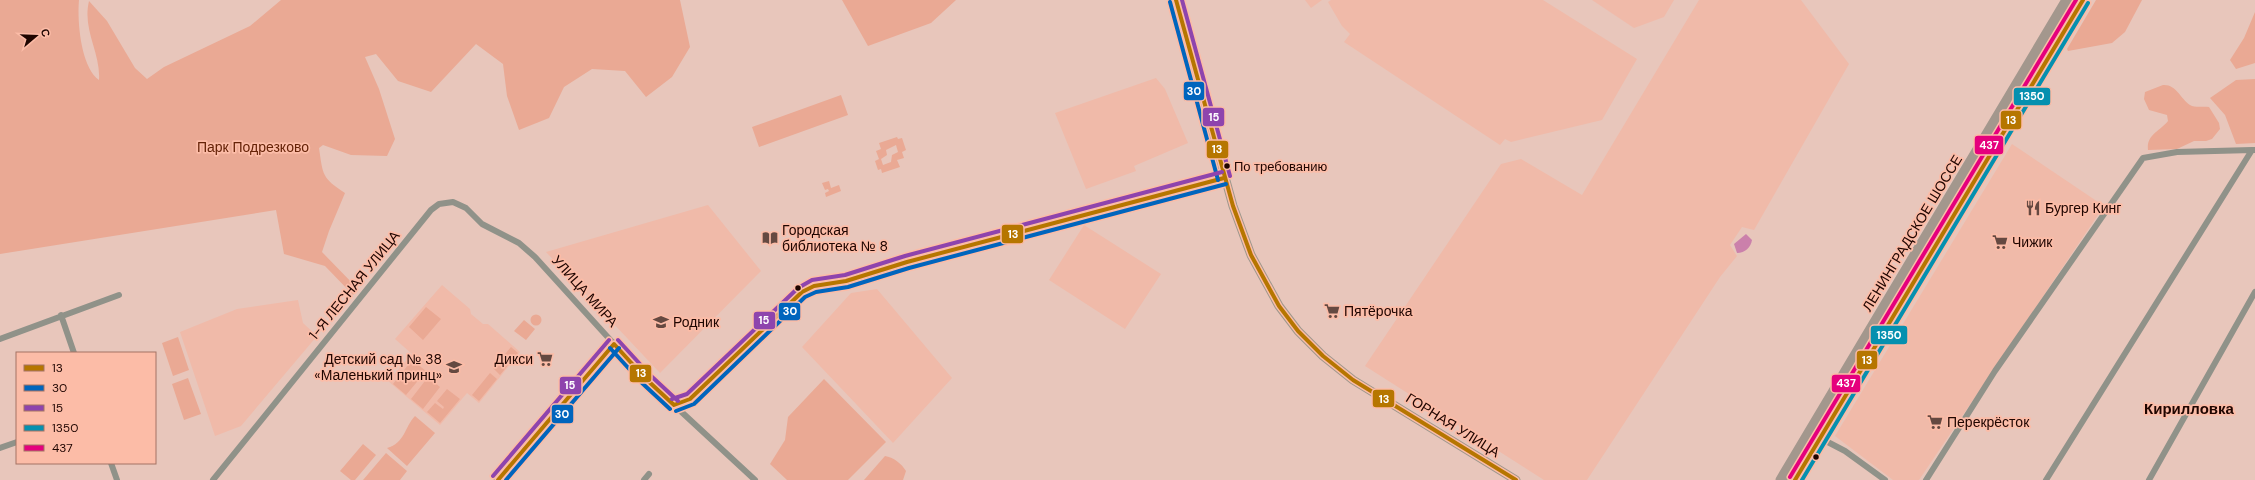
<svg xmlns="http://www.w3.org/2000/svg" width="2255" height="480" viewBox="0 0 2255 480" font-family="'DM Sans',sans-serif">
<style>
.built{fill:#f0baa9}
.green{fill:#eaa994;fill-rule:evenodd}
.water{fill:#cb80ab}
.lines{fill:none;stroke-linecap:round;stroke-linejoin:round}
.street{stroke:#909289;stroke-width:6}
.secondary{stroke:#9c978c;stroke-width:9}
.highway{stroke:#a3978d;stroke-width:11}
.bus-1-casing{stroke:#fcbca7;stroke-width:7}
.bus-2-casing{stroke:#fcbca7;stroke-width:7}
.bus-3-casing{stroke:#fcbca7;stroke-width:7}
.bus-4-casing{stroke:#fcbca7;stroke-width:7}
.bus-5-casing{stroke:#fcbca7;stroke-width:7}
.bus-1{stroke:#b67600;stroke-width:4}
.bus-2{stroke:#0065bd;stroke-width:4}
.bus-3{stroke:#8e44ad;stroke-width:4}
.bus-4{stroke:#0590af;stroke-width:4}
.bus-5{stroke:#e5007d;stroke-width:4}
.bus-dot{fill:#1f0500;stroke:#fcbca7;stroke-width:1.5}
.labels{text-anchor:middle;dominant-baseline:central;stroke-width:3.5;stroke-linejoin:round;paint-order:stroke}
.bus-label{font-size:13px;fill:#1f0500;stroke:#fcbca7;text-anchor:start}
.park-label{font-size:14px;fill:#652207;stroke:#fcbca7}
.poi-label{font-size:14px;fill:#1f0500;stroke:#fcbca7;text-anchor:start}
.street-label{font-size:14px;fill:#1f0500;stroke:#fcbca7}
.neighbourhood-label{font-size:15px;font-weight:bold;fill:#1f0500;stroke:#fcbca7}
.line-badge{stroke:#fcbca7;stroke-width:1.5}
.badge-label{font-size:11px;text-anchor:middle;font-weight:bold;fill:#fff}
</style>
<rect width="100%" height="100%" fill="#e8c6bb"/>
<path class="built" d="M1305 0H1322L1311 8Z
M1331 0H1543L1637 59 1602 120 1511 142 1505 139 1500 145 1344 42 1350 34 1342 26 1328 2Z
M1592 0H1674L1664 17 1634 28Z
M1699 0H1801L1849 64 1754 230 1742 227 1730 245 1737 256 1720 277 1587 480H1544L1365 366 1501 164 1521 159 1582 195Z
M1156 78 1165 89 1188 143 1134 166 1136 171 1086 189 1055 113Z
M2012 144 2104 206 1919 480H1893L1835 436Z
M708 205 761 271 660 373 546 252Z
M1084 225 1161 274 1125 329 1049 280Z
M442 285 470 309 471 314 483 324H488L520 352 479 403 467 393 440 425 388 381 412 354 395 339Z
M877 289 952 378 893 443 802 347 851 293Z
M298 300 303 323 317 336 241 426 215 436 180 332 237 309Z"/>
<path class="green" d="M0 0H79C77 22 81 67 99 80 101 53 82 30 89 1L107 21 135 68 147 79 164 67 250 26 281 0H680L690 47 672 77 646 97 625 71 592 69 564 87 549 118 519 130 507 96 503 64 476 44 431 92 398 81 376 54 365 57 379 89 395 139 387 156 351 155 323 145 319 148C323 175 322 178 345 193L329 231 322 252 358 289 353 295 325 266 284 254 276 210 0 254Z
M842 0H956L931 23 868 46Z
M2096 0H2142L2125 32 2112 43 2068 51 2067 49Z
M2255 12V63L2236 69 2230 60 2244 38Z
M2255 79V143L2236 144 2225 115 2210 98 2236 80Z
M2163 85C2176 84 2180 98 2190 105 2195 108 2203 106 2209 107L2219 123 2220 129 2212 139 2206 141H2194L2177 149 2148 150C2146 135 2160 131 2168 121L2167 115 2149 110 2144 99 2145 92Z
M841 95 848 115 759 147 752 127Z
M897 137 898 139 902 138 906 150 902 152 904 158 897 160 900 167 882 173 881 169 878 170 875 161 879 159 876 151 881 149 879 143ZM896 145 898 152 892 155 891 162 883 165 881 159 887 155 886 150Z
M829 181 831 188 839 185 841 191 826 197 825 193 829 191 828 189 825 190 822 183Z
M426 307 441 319 423 340 409 327Z
M530.5 320a5.5 5.5 0 1 1 11 0a5.5 5.5 0 1 1-11 0Z
M524 320 535 329 526 340 514 331Z
M178 337 189 370 173 376 162 343Z
M511 347 518 353 500 375 493 368Z
M412 360 426 371 406 395 393 384Z
M490 373 497 379 479 401 472 395Z
M428 377 440 387 423 409 411 399Z
M188 378 201 414 184 420 172 384Z
M824 379 886 442 848 480H787L770 464 785 440 788 417Z
M447 389 460 399 440 423 427 412 435 403 443 409 444 407 437 401Z
M415 416 435 433 407 466 387 448C405 443 404 428 415 416Z
M363 444 376 455 355 480H351L340 471Z
M386 453 407 471 400 480H363Z
M885 456C893 457 902 464 906 471L903 480H864Z"/>
<path class="water" d="M1746 234 1752 240C1751 247 1745 253 1737 253L1734 244Z"/>
<g class="lines">
<path class="street" d="M61 315 74 353
M0 339 119 295
M674 405 755 480
M1820 438 1845 451 1885 480
M0 448 17 442
M111 463 117 480
M213 480 431 210 439 204 453 202 466 208 482 224 519 243 535 257 614 344
M644 480 649 474
M1926 480 1995 371 2143 158 2177 152 2252 150
M2046 480 2252 150H2255
M2149 480 2255 292"/>
<path class="secondary" d="M1176 0 1233 206 1251 255 1279 306 1298 331 1323 356 1353 380 1516 480
M498 480 614 344 646 379 674 405 690 399 802 292 814 286 846 281 907 262 1224 178"/>
<path class="highway" d="M1781 480 2067 0
M1795 480 2083 0"/>
<defs>
<path id="bus-1" d="M1176 0 1233 206 1251 255 1279 306 1298 331 1323 356 1353 380 1516 480
M498 480 614 344 646 379 674 405 690 399 802 292 814 286 846 281 907 262 1224 178
M1795 480 2083 0"/>
<path id="bus-2" d="M1170 2 1218 180
M610 348 642 383 670 409
M676 411 694 404 805 297 816 292 848 287 909 268 1226 184
M506 480 619 348"/>
<path id="bus-3" d="M1182 0 1230 176
M618 340 650 375 678 401
M672 399 687 394 798 288 812 280 845 275 905 256 1222 172
M493 476 609 340"/>
<path id="bus-4" d="M1802 480 2088 3"/>
<path id="bus-5" d="M1790 477 2076 0"/>
</defs>
<use href="#bus-1" class="bus-1-casing"/>
<use href="#bus-2" class="bus-2-casing"/>
<use href="#bus-3" class="bus-3-casing"/>
<use href="#bus-4" class="bus-4-casing"/>
<use href="#bus-5" class="bus-5-casing"/>
<use href="#bus-1" class="bus-1"/>
<use href="#bus-2" class="bus-2"/>
<use href="#bus-3" class="bus-3"/>
<use href="#bus-4" class="bus-4"/>
<use href="#bus-5" class="bus-5"/>
</g>
<defs>
<symbol id="restaurant-bare" viewBox="-9 -9 18 18"><path d="M-5-6h1v4h1v-4h1v4h1v-4h1v5L-1.5 .5V6h-2V.5L-5-1ZM5-6V6H3V1.5H1.5Q1.5-4 5-6Z" fill="#654941" stroke="#fcbca7" stroke-width="2.5" paint-order="stroke"/></symbol>
<symbol id="library-bare" viewBox="-9 -9 18 18"><path d="M-6-4Q-3-5.5-.7-3.5V5Q-3 3-6 4ZM6-4Q3-5.5 .7-3.5V5Q3 3 6 4Z" fill="#654941" stroke="#fcbca7" stroke-width="2.5" paint-order="stroke"/></symbol>
<symbol id="supermarket-bare" viewBox="-9 -9 18 18"><path d="M-6-5.5h2.5l.6 2H6L4.5 2H-2.5L-4.4-4H-6ZM-1.5 3.2a1.3 1.3 0 1 0 .1 0ZM3 3.2a1.3 1.3 0 1 0 .1 0Z" fill="#654941" stroke="#fcbca7" stroke-width="2.5" paint-order="stroke"/></symbol>
<symbol id="school-bare" viewBox="-9 -9 18 18"><path d="M0-5L7-2L0 1L-7-2ZM-4 1L0 2.5L4 1V4Q0 6-4 4Z" fill="#654941" stroke="#fcbca7" stroke-width="2.5" paint-order="stroke"/></symbol>
</defs>
<g fill-rule="evenodd">
<use href="#restaurant-bare" x="2022" y="197" width="22" height="22"/>
<use href="#library-bare" x="759" y="227" width="22" height="22"/>
<use href="#supermarket-bare" x="1989" y="231" width="22" height="22"/>
<use href="#supermarket-bare" x="1321" y="300" width="22" height="22"/>
<use href="#school-bare" x="650" y="311" width="22" height="22"/>
<use href="#supermarket-bare" x="534" y="348" width="22" height="22"/>
<use href="#school-bare" x="443" y="356" width="22" height="22"/>
<use href="#supermarket-bare" x="1924" y="411" width="22" height="22"/>
</g>
<g class="bus-dot">
<circle cx="1227" cy="166" r="3.5"/>
<circle cx="798" cy="288" r="3.5"/>
<circle cx="1816" cy="457" r="3.5"/>
</g>
<g class="labels">
<g class="bus-label">
<text x="1234" y="166">По требованию</text>
</g>
<g class="park-label">
<text x="253" y="147">Парк Подрезково</text>
</g>
<g class="poi-label">
<text x="2045" y="208">Бургер Кинг</text>
<text x="782" y="230">Городская<tspan x="782" dy="16">библиотека № 8</tspan></text>
<text x="2012" y="242">Чижик</text>
<text x="1344" y="311">Пятёрочка</text>
<text x="673" y="322">Родник</text>
<text x="442" y="359" text-anchor="end">Детский сад № 38<tspan x="442" dy="16">«Маленький принц»</tspan></text>
<text x="533" y="359" text-anchor="end">Дикси</text>
<text x="1947" y="422">Перекрёсток</text>
</g>
<g class="street-label">
<text transform="translate(1912 233) rotate(-59)">ЛЕНИНГРАДСКОЕ ШОССЕ</text>
<text transform="translate(354 285) rotate(-51)">1-Я ЛЕСНАЯ УЛИЦА</text>
<text transform="translate(585 291) rotate(48)">УЛИЦА МИРА</text>
<text transform="translate(1453 425) rotate(32)">ГОРНАЯ УЛИЦА</text>
</g>
<g class="neighbourhood-label">
<text x="2189" y="409">Кирилловка</text>
</g>
</g>
<g class="line-badge">
<rect x="1183" y="81" width="22" height="20" rx="4" fill="#0065bd"/>
<rect x="2013" y="87" width="38" height="19" rx="4" fill="#0590af"/>
<rect x="1202" y="107" width="23" height="20" rx="4" fill="#8e44ad"/>
<rect x="2000" y="110" width="22" height="20" rx="4" fill="#b67600"/>
<rect x="1974" y="135" width="30" height="20" rx="4" fill="#e5007d"/>
<rect x="1206" y="140" width="23" height="19" rx="4" fill="#b67600"/>
<rect x="1001" y="224" width="23" height="20" rx="4" fill="#b67600"/>
<rect x="778" y="302" width="23" height="19" rx="4" fill="#0065bd"/>
<rect x="753" y="311" width="23" height="19" rx="4" fill="#8e44ad"/>
<rect x="1870" y="325" width="38" height="20" rx="4" fill="#0590af"/>
<rect x="1856" y="350" width="22" height="20" rx="4" fill="#b67600"/>
<rect x="629" y="364" width="23" height="19" rx="4" fill="#b67600"/>
<rect x="1831" y="374" width="30" height="19" rx="4" fill="#e5007d"/>
<rect x="559" y="376" width="23" height="19" rx="4" fill="#8e44ad"/>
<rect x="1372" y="389" width="23" height="19" rx="4" fill="#b67600"/>
<rect x="551" y="404" width="23" height="20" rx="4" fill="#0065bd"/>
</g>
<g class="badge-label">
<text x="1194" y="95">30</text>
<text x="2032" y="100">1350</text>
<text x="1214" y="121">15</text>
<text x="2011" y="124">13</text>
<text x="1989" y="149">437</text>
<text x="1217" y="153">13</text>
<text x="1013" y="238">13</text>
<text x="790" y="315">30</text>
<text x="764" y="324">15</text>
<text x="1889" y="339">1350</text>
<text x="1867" y="364">13</text>
<text x="641" y="377">13</text>
<text x="1846" y="387">437</text>
<text x="570" y="389">15</text>
<text x="1384" y="403">13</text>
<text x="562" y="418">30</text>
</g>
<rect x="16" y="352" width="140" height="112" fill="#fcbca7" stroke="#a47364"/>
<rect x="24" y="365" width="20" height="6" fill="#b67600" stroke="#a47364"/>
<text x="52" y="372" font-size="12" fill="#1f0500">13</text>
<rect x="24" y="385" width="20" height="6" fill="#0065bd" stroke="#a47364"/>
<text x="52" y="392" font-size="12" fill="#1f0500">30</text>
<rect x="24" y="405" width="20" height="6" fill="#8e44ad" stroke="#a47364"/>
<text x="52" y="412" font-size="12" fill="#1f0500">15</text>
<rect x="24" y="425" width="20" height="6" fill="#0590af" stroke="#a47364"/>
<text x="52" y="432" font-size="12" fill="#1f0500">1350</text>
<rect x="24" y="445" width="20" height="6" fill="#e5007d" stroke="#a47364"/>
<text x="52" y="452" font-size="12" fill="#1f0500">437</text>
<g transform="translate(36 36) rotate(71)" stroke="#fcbca7" stroke-width="3" paint-order="stroke">
<path d="M0-3L7 15L0 10L-7 15Z" fill="#1f0500"/>
<text y="-6" font-size="11" font-weight="bold" text-anchor="middle" fill="#1f0500">С</text>
</g>
</svg>
